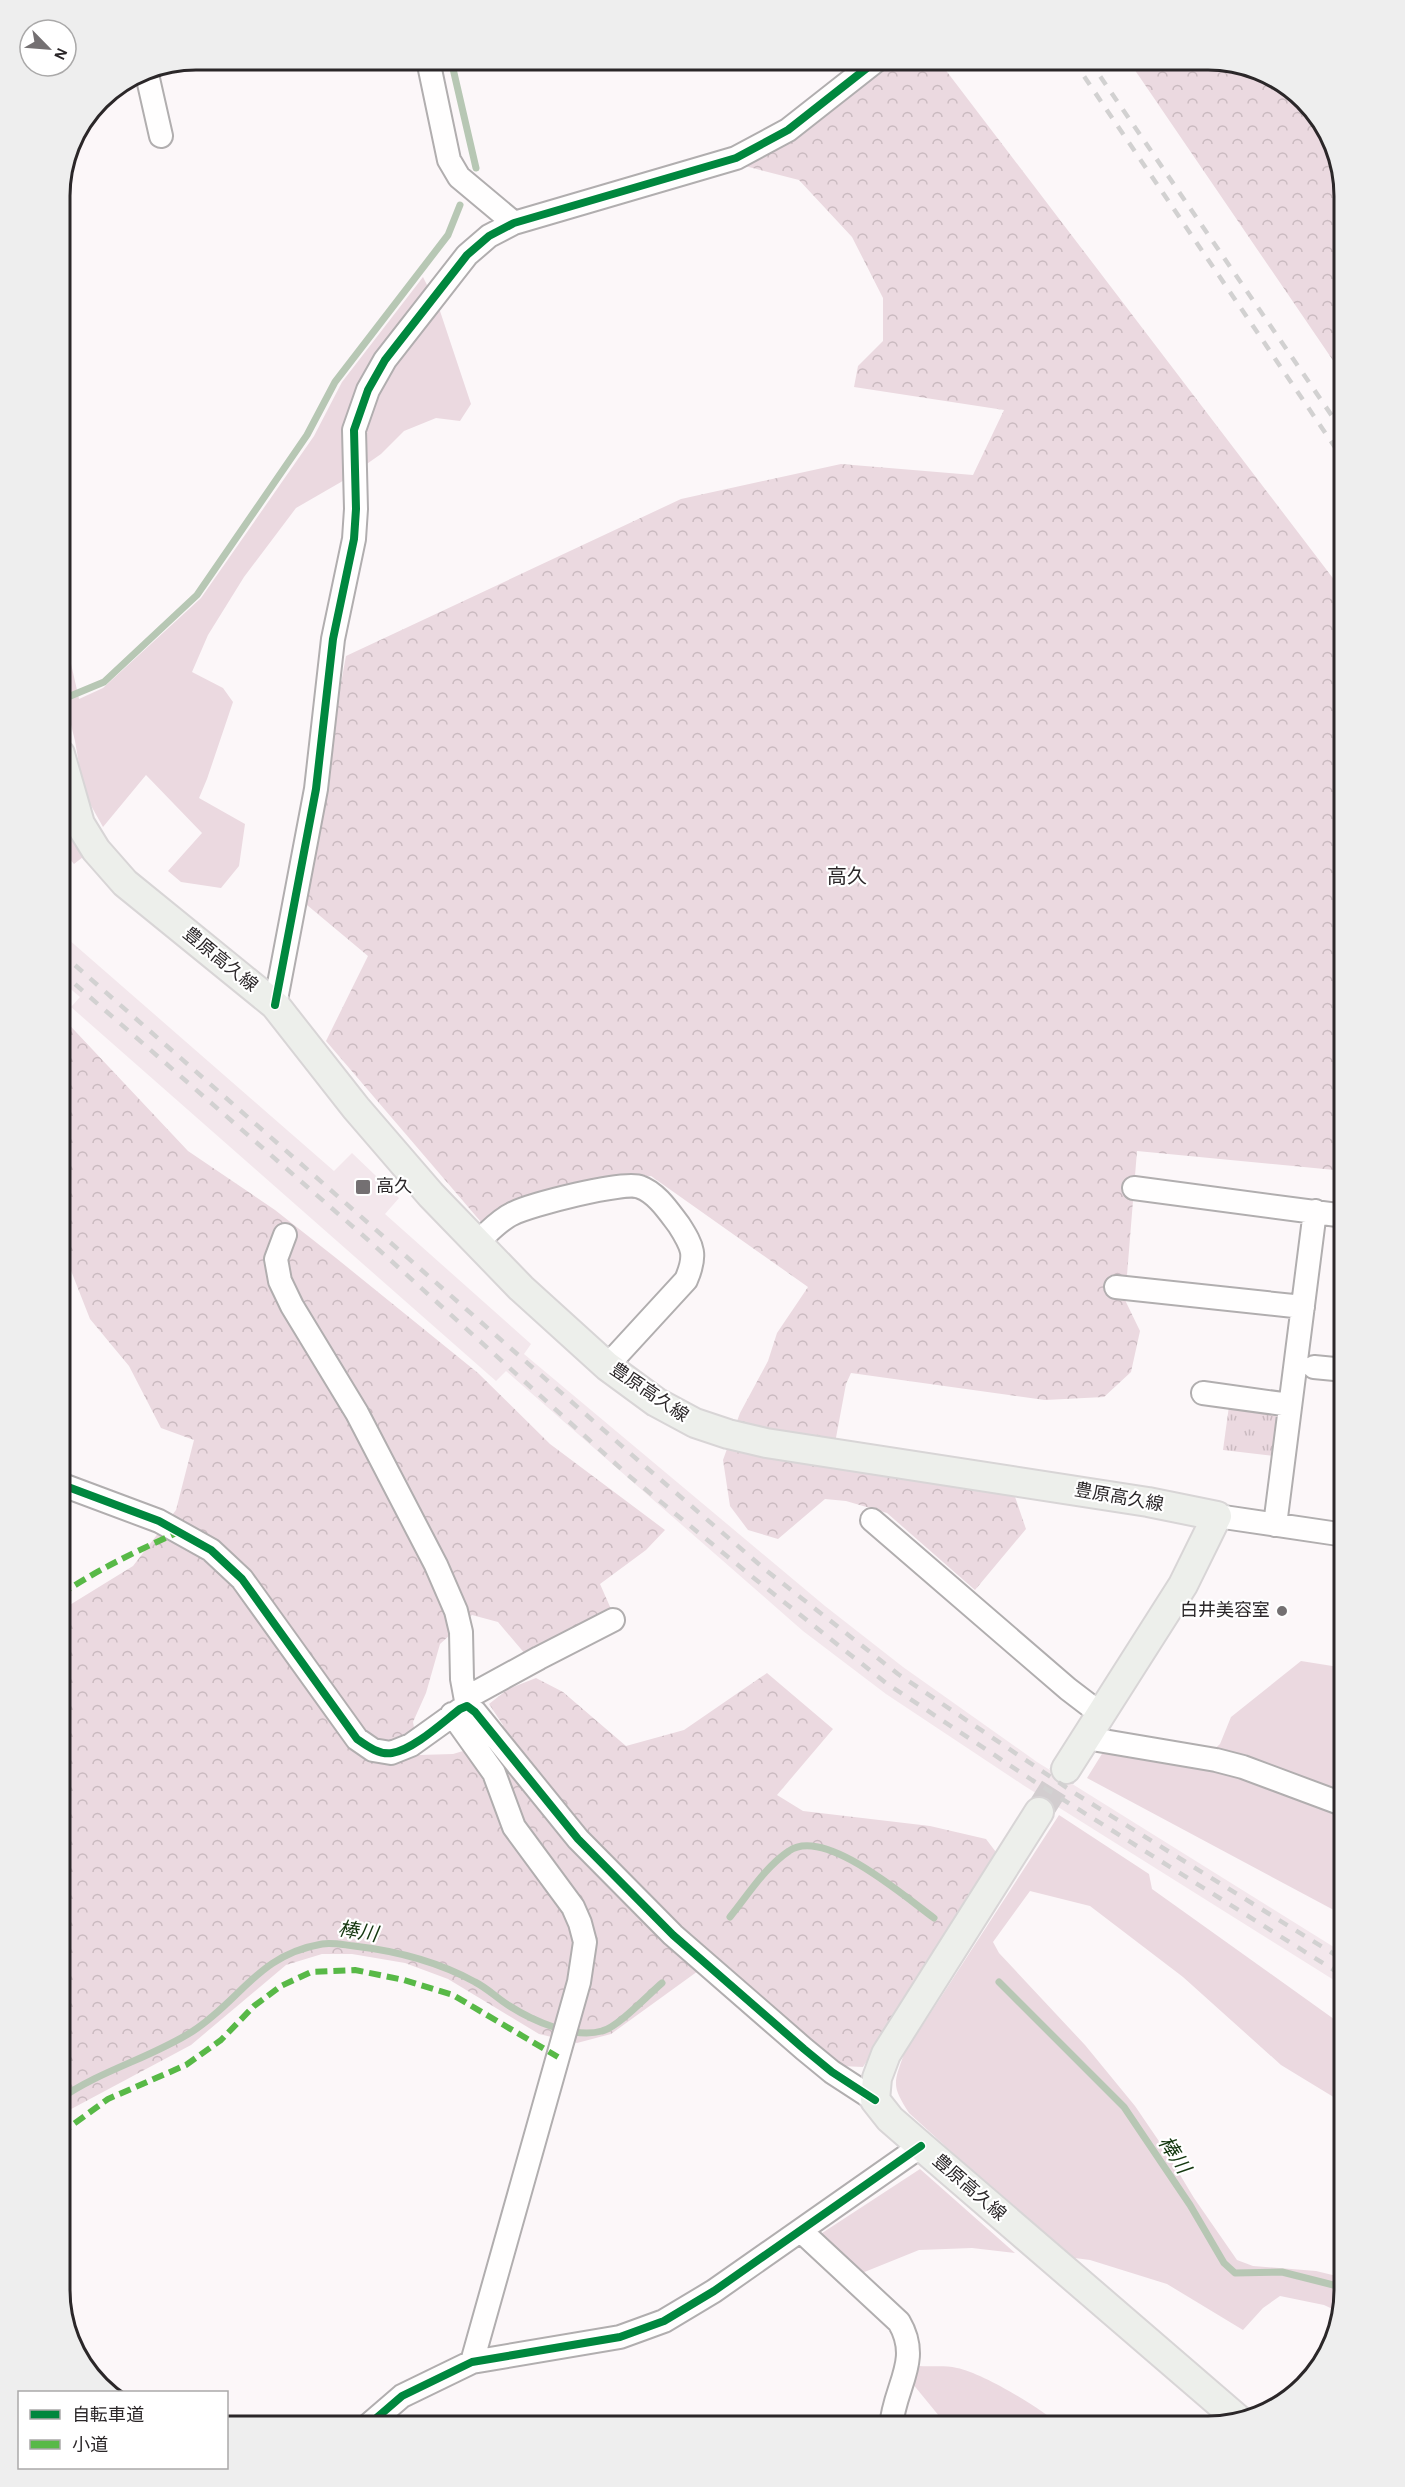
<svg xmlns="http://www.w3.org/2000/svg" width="1405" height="2487" viewBox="0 0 1405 2487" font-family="'Alegreya Sans','Noto Sans JP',sans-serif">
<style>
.built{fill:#f3e7ec}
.green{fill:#ebd9e0}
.forest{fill:url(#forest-crowns)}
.park{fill:url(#park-tufts)}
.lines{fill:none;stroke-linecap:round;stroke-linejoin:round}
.stream{stroke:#b7c7b4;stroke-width:7}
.major-tunnel{stroke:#d2cdcf;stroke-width:28;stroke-dasharray:28 14;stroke-linecap:butt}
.minor-casing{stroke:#b1aeaf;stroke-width:26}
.major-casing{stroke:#d8d5d6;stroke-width:32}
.minor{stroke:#fffefe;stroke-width:22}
.major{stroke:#edefeb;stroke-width:28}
.rail{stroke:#d2d1d1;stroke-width:4.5;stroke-dasharray:10 10;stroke-linecap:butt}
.quiet{stroke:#58b947;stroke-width:6;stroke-dasharray:12 6;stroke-linecap:butt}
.cycleway-casing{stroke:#fff;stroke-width:11}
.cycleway{stroke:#00873e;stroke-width:8}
.poi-dot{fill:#747072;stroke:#fff;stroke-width:2}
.labels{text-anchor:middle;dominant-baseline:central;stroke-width:4.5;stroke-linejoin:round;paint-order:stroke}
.street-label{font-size:18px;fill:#2b2729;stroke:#fff}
.poi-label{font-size:18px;fill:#2b2729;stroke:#fff;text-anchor:start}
.neighbourhood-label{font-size:20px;fill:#2b2729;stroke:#fff}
.water-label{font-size:20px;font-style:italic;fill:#14370f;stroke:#fff}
.rim{fill:none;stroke:#2b2729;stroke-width:3}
</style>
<defs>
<pattern id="forest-crowns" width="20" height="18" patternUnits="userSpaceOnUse" patternTransform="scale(1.5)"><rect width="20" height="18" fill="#ebd9e0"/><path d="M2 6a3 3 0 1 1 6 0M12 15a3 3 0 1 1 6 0" fill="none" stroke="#cabac0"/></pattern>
<pattern id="park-tufts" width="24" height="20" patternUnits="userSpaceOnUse" patternTransform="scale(1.5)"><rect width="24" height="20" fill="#ebd9e0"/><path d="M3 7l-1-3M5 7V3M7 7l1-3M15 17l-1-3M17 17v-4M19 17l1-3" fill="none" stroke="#cabac0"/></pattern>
</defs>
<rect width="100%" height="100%" fill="#fcf7f9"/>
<path class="built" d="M60 932 334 1171 352 1153 399 1198 385 1214 531 1344 524 1354 825 1606 903 1667 1037 1762 1345 1954V1987L1023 1785 886 1694 803 1631 506 1371 496 1381 71 1007 80 997 60 980Z"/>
<path class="green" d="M423 277 440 311 471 404 460 421 436 418 404 431 381 454 341 482 296 508 244 577 208 635 192 672 223 688 233 702 207 779 199 798 245 824 239 866 221 888 181 882 168 871 202 833 146 775 103 827 84 793 75 741 60 680V615L79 699 103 688 201 598 314 436 342 382Z
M60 809 83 857 74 864 60 848Z
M1301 1661 1345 1668V1916L1087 1778 1105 1749 1197 1765 1220 1744 1231 1717Z
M1059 1815 1149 1874 1152 1889 1345 2027V2104L1281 2065 1183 1977 1090 1906 1030 1891 993 1942 999 1953 1085 2045 1135 2106 1165 2150 1194 2198 1237 2260 1253 2266 1316 2271 1345 2278V2290L1339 2312 1324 2305 1280 2296 1263 2308 1243 2330 1167 2284 1090 2260 1067 2257 909 2113C892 2086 893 2084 904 2054Z
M920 2169 1015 2253 972 2248 919 2250 862 2273 816 2237Z
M919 2366C931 2367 945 2365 957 2368 983 2373 1042 2409 1062 2427H940L944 2422 912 2383Z"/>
<path class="forest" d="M895 60H938L1345 594V1171L1137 1151 1125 1300 1140 1331 1131 1372 1104 1397 1045 1400 851 1373 846 1384 832 1459 1013 1491 1026 1529 975 1590 887 1513 846 1501 825 1499 778 1539 748 1530 730 1506 723 1460 740 1413 768 1361 777 1333 808 1287 651 1176 575 1187 481 1222 326 1041 368 956 301 900 346 656 681 499 841 464 973 475 1004 410 854 387 858 366 883 341V298L852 237 799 180 745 166 771 128Z
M1128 60H1217L1284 83 1331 137 1345 197V378Z
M60 1015 188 1151 275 1210 336 1258 478 1373 550 1444 665 1530 646 1550 600 1584 611 1609 526 1655 498 1622 472 1615 440 1644 426 1693 413 1722 419 1755 453 1754 490 1743 503 1725 489 1704 508 1689 536 1678 563 1692 626 1746 684 1730 767 1673 833 1729 777 1795 803 1811 930 1826 986 1839 999 1856 863 2067 841 2066 716 1958 611 2034 577 2043 539 2034 448 1979 405 1963 352 1954H322L286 1965 191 2045 60 2115V1611L133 1566 176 1510 194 1440 161 1428 129 1366 90 1319 68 1263 60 1259Z"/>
<path class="park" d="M1229 1406 1279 1413 1274 1456 1223 1450Z"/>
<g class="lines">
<path class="stream" d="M451 60 476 168
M68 697 104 682 197 595 307 435 335 382 448 235 460 205
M730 1917C748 1895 765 1867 789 1851 824 1826 905 1897 934 1918
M999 1982 1124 2107 1190 2205 1224 2263 1235 2273 1282 2272 1345 2288
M60 2099C101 2070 151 2058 193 2031 242 1999 258 1955 322 1944 332 1942 344 1945 354 1946 397 1951 437 1961 475 1982 487 1988 497 1998 508 2005 533 2021 573 2039 602 2031 617 2028 649 1994 662 1983"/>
<path class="major-tunnel" d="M1039 1812 1066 1769"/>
<defs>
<path id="minor" d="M428 60 449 160 459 177 514 223
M146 70 161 136
M275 1005 316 789 333 639 354 539 356 509 354 430 368 390 385 360 467 255 489 236 514 223 736 158 788 130 877 60
M1134 1188 1345 1216
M285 1235 276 1259 280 1281 292 1306 357 1413 436 1565 456 1611 461 1632 462 1679 467 1706 475 1712 578 1839 673 1935 804 2049 832 2072 875 2100
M476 1243C487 1234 499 1220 512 1214 529 1205 625 1180 640 1187 657 1193 669 1212 679 1225 693 1247 697 1255 686 1280L607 1366
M1116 1287 1303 1307
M1314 1367 1345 1370
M1203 1393 1290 1405
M60 1484 159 1521 211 1550 242 1579 357 1739 373 1750 391 1753 411 1745 464 1707
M1217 1516 1345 1535
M872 1520 1068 1689 1102 1715
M1275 1525 1315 1211
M466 1698 539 1658 613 1620
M452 1714 494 1773 514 1827 573 1907 580 1923 585 1942 579 1982 472 2362
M1086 1738 1216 1760 1243 1767 1345 1805
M801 2231 899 2322C922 2361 894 2386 891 2427
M366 2427 402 2396 472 2362 620 2337 664 2321 714 2291 921 2146"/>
<path id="major" d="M60 754 80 824 96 850 125 883 275 1005 356 1108 431 1195 521 1288 607 1366 656 1402 695 1423 728 1434 766 1443 1148 1502 1217 1516 1183 1585 1066 1769
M1039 1812 886 2054 877 2078 875 2100 890 2119 921 2146 1239 2420"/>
</defs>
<use href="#minor" class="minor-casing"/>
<use href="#major" class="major-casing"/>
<use href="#minor" class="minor"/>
<use href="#major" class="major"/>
<path class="rail" d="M1073 60 1345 462
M1089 60 1345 435
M60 952 640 1462 767 1571 898 1674 1076 1794 1345 1961
M60 971 367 1239 628 1475 755 1579 886 1683 1032 1780 1345 1977"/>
<path class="quiet" d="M60 1595C98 1569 139 1550 181 1531
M60 2134 108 2099 186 2065 221 2040 254 2006 281 1986 311 1972 355 1970 404 1980 453 1995 558 2057"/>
<defs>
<path id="cycleway" d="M275 1005 316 789 333 639 354 539 356 509 354 430 368 390 385 360 467 255 489 236 514 223 736 158 788 130 877 60
M60 1484 159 1521 211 1550 242 1579 357 1739C367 1746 379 1755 392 1753 413 1750 443 1722 460 1709L467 1706 475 1712 578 1839 673 1935 804 2049 832 2072 875 2100
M366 2427 402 2396 472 2362 620 2337 664 2321 714 2291 921 2146"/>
</defs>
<use href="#cycleway" class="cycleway-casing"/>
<use href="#cycleway" class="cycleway"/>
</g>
<g class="poi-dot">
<rect x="355" y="1179" width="16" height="16" rx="3"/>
<circle cx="1282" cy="1611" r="6"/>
</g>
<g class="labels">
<g class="street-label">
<text transform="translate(220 960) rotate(39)">豊原高久線</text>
<text transform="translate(649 1393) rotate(34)">豊原高久線</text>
<text transform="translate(1119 1498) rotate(10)">豊原高久線</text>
<text transform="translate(969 2188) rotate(41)">豊原高久線</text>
</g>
<g class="poi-label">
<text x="376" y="1187">高久</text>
<text x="1270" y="1611" text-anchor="end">白井美容室</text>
</g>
<g class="neighbourhood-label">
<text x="847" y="877">高久</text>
</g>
<g class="water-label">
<text transform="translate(358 1932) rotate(9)">棒川</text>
<text transform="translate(1174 2155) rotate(57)">棒川</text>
</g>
</g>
<path d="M0 0H1405V2487H0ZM196 70H1208A126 126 0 0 1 1334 196V2290A126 126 0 0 1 1208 2416H196A126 126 0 0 1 70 2290V196A126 126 0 0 1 196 70Z" fill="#eee" fill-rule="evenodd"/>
<path class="rim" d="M196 70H1208A126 126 0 0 1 1334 196V2290A126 126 0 0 1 1208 2416H196A126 126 0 0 1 70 2290V196A126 126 0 0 1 196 70Z"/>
<rect x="18" y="2391" width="210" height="78" fill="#ffffff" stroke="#aaa9a9" stroke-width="1.5"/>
<rect x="30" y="2410" width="30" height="9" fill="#00873e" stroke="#aaa9a9" stroke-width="1.5"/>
<text x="72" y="2421" font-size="18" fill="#2b2729">自転車道</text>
<rect x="30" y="2440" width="30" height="9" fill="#58b947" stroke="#aaa9a9" stroke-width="1.5"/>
<text x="72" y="2451" font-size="18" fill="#2b2729">小道</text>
<g transform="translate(48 48) rotate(115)"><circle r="28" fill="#ffffff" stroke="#aaa9a9" stroke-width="1.5"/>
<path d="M0-4.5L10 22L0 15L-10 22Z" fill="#747072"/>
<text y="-9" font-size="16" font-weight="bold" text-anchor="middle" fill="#2b2729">N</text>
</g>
</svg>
